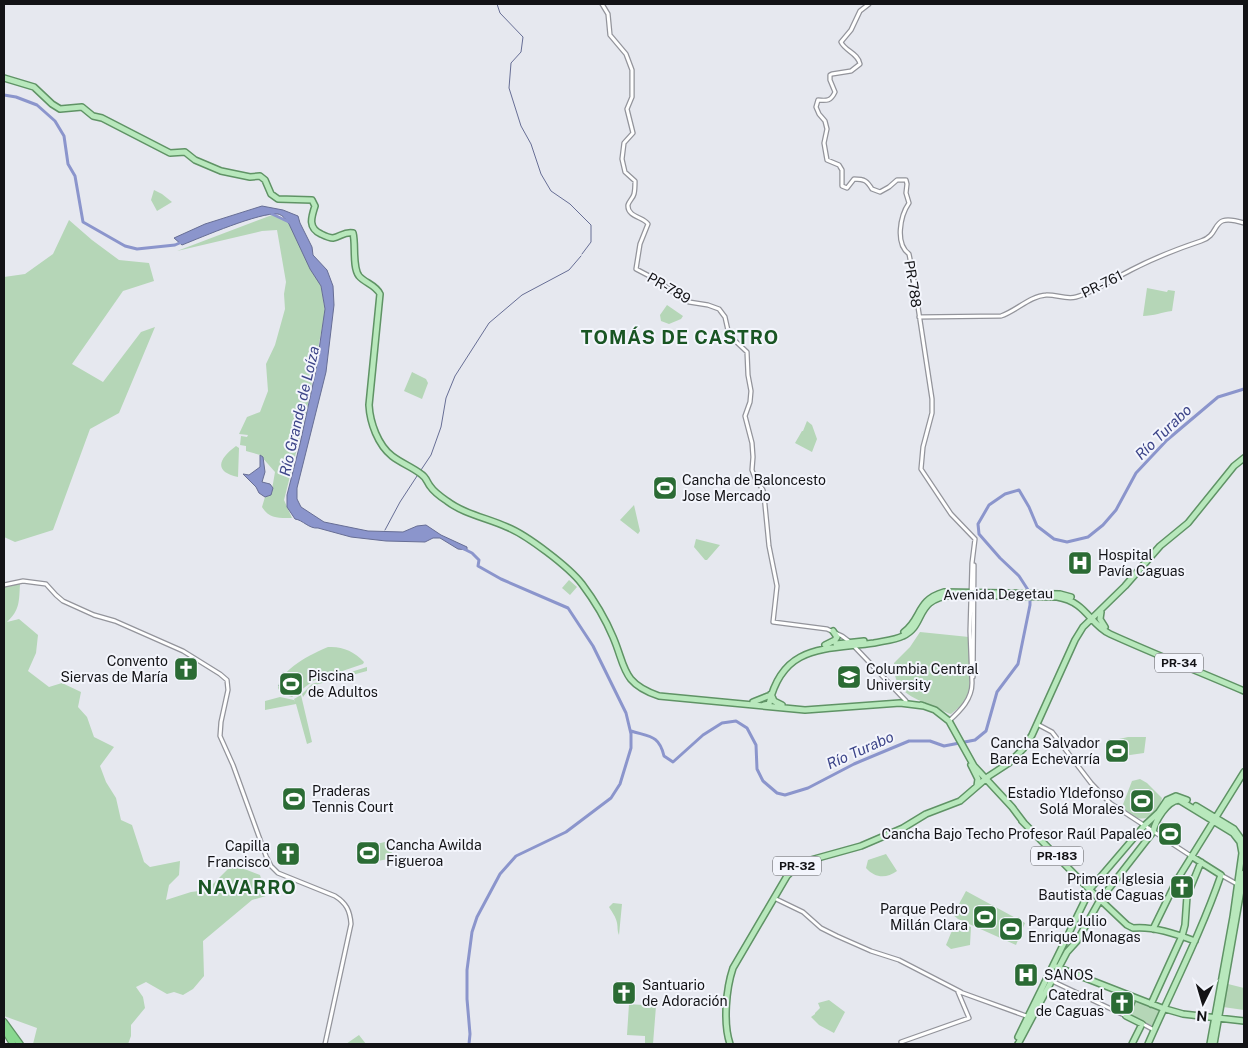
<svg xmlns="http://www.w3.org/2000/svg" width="1248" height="1048" viewBox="0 0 1248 1048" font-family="'Public Sans',sans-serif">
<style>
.green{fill:#b5d6b7}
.water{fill:#8b95cc;stroke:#676e95}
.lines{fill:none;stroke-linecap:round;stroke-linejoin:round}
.stream{stroke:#676e95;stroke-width:1}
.river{stroke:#8b95cc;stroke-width:3}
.minor-casing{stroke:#93949b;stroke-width:5.5}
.major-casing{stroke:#5f9365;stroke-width:8}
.highway-casing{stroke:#5f9365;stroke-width:8}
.minor{stroke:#fff;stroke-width:3}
.major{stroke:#b8e8bc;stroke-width:5}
.highway{stroke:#88d88f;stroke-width:5.5}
.labels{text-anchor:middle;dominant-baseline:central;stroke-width:4;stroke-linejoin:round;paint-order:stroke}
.shield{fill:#f3f5fc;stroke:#56575b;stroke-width:1}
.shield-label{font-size:12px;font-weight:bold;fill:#131316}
.street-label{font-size:14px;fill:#131316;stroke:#f3f5fc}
.poi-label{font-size:14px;fill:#131316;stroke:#f3f5fc;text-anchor:start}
.water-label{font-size:15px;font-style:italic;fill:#3d4589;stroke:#f3f5fc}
.district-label{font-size:19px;font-weight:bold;letter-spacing:1px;fill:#195523;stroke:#f3f5fc}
</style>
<rect width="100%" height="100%" fill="#e6e8ef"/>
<path class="green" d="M154 190 162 194 172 202 157 211 151 200Z
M272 215 290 222 321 286 325 311 307 409 284 500 292 518C279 518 269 519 262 507L265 497 271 495 275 472 260 455 246 451V446L240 445 241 436 247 437 248 435 239 434 247 417 260 412 268 391 266 364 275 345 285 309 284 294 286 282 277 230 262 231 177 251Z
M69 220 92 240 119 260 149 263 154 281 123 291 72 364 103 382 141 332 155 327 119 413 90 429 53 530 15 542 4 537V277L25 274 53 254Z
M1147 288 1167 292 1168 290 1175 291 1172 311C1162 312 1154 316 1143 316Z
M667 305 683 316 681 319 669 324 661 321 660 315Z
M412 372 426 379 428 383 422 399 404 391Z
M807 421 812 425 817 439 812 452 795 443 802 431H803Z
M236 446 239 448 238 477C212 471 220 458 236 446Z
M634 505 640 531 638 534 620 520Z
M696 539 720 545 707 560H705L694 547Z
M569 580 577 587 570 595 562 588Z
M9 584H20C19 601 20 610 7 622L19 619 38 635 36 653 28 671 49 687 62 683 81 692 78 707 87 717 94 737 114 747 100 766 106 782 116 798 121 820 132 825 144 862 150 867 180 861 179 875 169 885 166 900 191 892 207 890 231 866 247 870 260 875 266 896 252 900 203 941 204 976 193 989 183 995 174 992 167 994 146 982 136 987 143 997 145 1008 131 1025V1036L128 1044H33L37 1028 4 1016V587Z
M920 632 969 637 970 690 964 703 951 714C945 713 940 708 933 706 911 697 893 691 894 663L910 647Z
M328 647C342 646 354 651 364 662L363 664 313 681 292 697 281 694 278 688C279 670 313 653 328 647Z
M367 667V671L311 686 303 697 302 694 312 684Z
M301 695 312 742 307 744 296 704 265 710V701L280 697 294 700 295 702 294 699Z
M1128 737H1146L1144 753 1116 757 1110 741Z
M1140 779 1147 783 1162 798C1157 822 1136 825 1122 807L1132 781Z
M389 841 393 858 368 863 364 847Z
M886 854 897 871C886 879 875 878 866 868L868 860Z
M966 891 1025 923 1016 945 958 919 953 915Z
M613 903 622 904 619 935C617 930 618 928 617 923 616 917 612 912 609 907Z
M961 923 971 927 970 945 951 949 946 945C950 937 952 925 961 923Z
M1228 984 1244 988V1010L1223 1007Z
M829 1000 845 1012 834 1033 819 1025 811 1017 815 1014V1013L820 1008 818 1003Z
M1135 1000 1161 1010 1153 1026 1129 1016Z
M629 1004 656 1006 653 1044H645V1036L627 1035Z
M359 1035 366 1044H346Z"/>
<path class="water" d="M262 206 283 210 298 216 300 223 312 247 313 255 327 270 333 286 334 305 326 372 297 488V499L301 507 324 522 368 531 403 532 417 526 426 525 441 535 467 547V550L458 549 440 538H433L425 542 386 541 351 537 318 528C309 529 303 520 295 519L287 507V495L300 444 316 370 325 309 321 286 310 269 289 224C286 220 283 215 278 214 260 212 202 237 182 245L174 238 205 224Z
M260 455 263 457 265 472 262 482 270 484 273 488 271 495 265 497 259 493 256 487 243 474 249 475 260 467Z
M283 682 287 689 295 692 294 695H288L281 691 279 685Z"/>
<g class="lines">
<path class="stream" d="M497 4 500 13 523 37 521 52 511 63 509 88 521 126 531 144 541 174 551 191 570 204 591 225V242L582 254
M421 470 431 455 441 427 446 398 455 376 489 323 522 295 569 270 581 256
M385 530 400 502 419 473"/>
<path class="river" d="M4 95 16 97 37 105 55 121 64 136 68 164 75 176 83 222 125 246 137 249 175 245 184 241
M272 214 289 222
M462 548 472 553 479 560 478 566 501 579 568 608 593 646 626 713 631 734V748L620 784 611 798 566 832 516 856 500 874 477 917 472 932 467 970V999L470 1034 469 1044
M631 731C650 737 659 735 664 756L673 762 703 735 722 723 736 721 747 728 756 745 757 769 763 781 777 793 785 795 808 788 854 764 909 741H930L944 746 975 740 986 731 997 692 1018 664 1030 605V593L1019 576 1000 558 979 534 978 524 989 505 1005 494 1019 490 1029 507 1037 526 1054 539 1067 542 1088 537 1103 525 1116 510 1136 473 1167 440 1218 397 1244 389"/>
<defs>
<path id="minor" d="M602 4 608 14 610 35 626 54 632 70V97L627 109 633 133 624 143 622 159 625 172 635 181C635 185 635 190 634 194 633 198 629 201 628 205 627 217 644 217 648 224L640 244 636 269 657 280 681 298 689 302 708 305 719 309 725 317 729 335 747 352 748 375 751 391 750 402 745 416 752 443 753 457 752 470 755 478 763 490 764 495 769 546 777 586 773 622 827 629 842 636 850 642 906 701
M869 4 860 11 851 30 841 42C845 51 858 53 860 64L851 71 832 74 830 75V80L835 92C831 101 827 101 818 100L816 107 819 114 825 121 827 129 824 143 827 160 839 165 842 170V186L847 188 854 179C865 179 867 181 872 189L880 192 889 187 897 180H906L907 184 906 193 909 203C900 216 895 244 909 254L913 274 932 399V413L923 447 921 469 951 514 975 539 972 563 970 631 972 683
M919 317 1001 316C1016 311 1030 296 1046 295 1055 294 1066 300 1076 297 1095 292 1113 279 1131 270 1154 258 1177 249 1201 241 1223 234 1208 212 1244 223
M4 585 23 581 46 584 56 595 63 601 94 615 115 621 183 651 220 674 227 680 228 690 221 722 220 736 233 765 266 856 271 866 278 873 335 896C346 903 350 910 351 924L325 1044
M973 677 974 565
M949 721C961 710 972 699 972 683
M1037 724 1052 732 1091 783 1110 803 1191 856
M1221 875 1244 888
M774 898 803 912 821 928 837 936 871 951 899 960 961 992
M1052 981 1126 1016
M960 992 1029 1017
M1143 1024 1154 1030
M902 1044 901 1042 969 1018 958 992"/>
<path id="major" d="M4 78 34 87 52 104 60 109 82 107 93 116 102 118 170 153 185 152 195 160 221 171 250 177 260 176 265 180 271 194 278 199 312 200 315 206C311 218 308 228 321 234 325 236 329 238 333 238 340 237 345 231 353 233 356 244 352 267 359 276 365 283 376 285 380 294L369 405C370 423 378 445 392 456 401 463 412 467 421 474 426 477 427 482 430 486 434 492 441 497 447 501 464 514 487 518 507 527 527 535 569 567 582 584 594 600 605 618 613 637 626 667 621 683 659 696L805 710 900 703 924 706
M1101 612 1100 619 1105 627
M904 632C922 619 916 600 944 592L1060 594 1071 597
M836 644 864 641
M825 645 835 640 837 637 833 631
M771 694 774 701 782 705
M753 702 768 696
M764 705 769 704C783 644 824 650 874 643 883 641 895 640 903 636 927 625 913 599 953 595L1057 597C1087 602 1089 624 1110 634 1154 654 1200 672 1244 691
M921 705 935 710 949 721 974 766 1012 807 1024 823
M971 765 978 779 977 786
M1196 806 1234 829 1244 843
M1022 821 1090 890 1127 925 1133 928C1153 926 1176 934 1195 941
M1153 929 1177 880 1244 772
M1057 967 1162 1008 1183 1014 1244 1021
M1151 1004 1182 936 1185 925 1187 896 1201 862
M1018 1037 1091 888 1144 826 1159 812 1167 800 1176 796 1187 800
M730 1044C723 1023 726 989 733 968L787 876 797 866 807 861 861 846 903 828 926 814 960 801 989 776 1009 763 1023 749 1032 735 1075 640 1083 627 1125 586 1160 546 1188 523 1234 466 1244 458
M1018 1044 1067 952 1077 941 1100 900 1153 832C1155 821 1167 801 1179 800L1233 833 1240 842 1242 853 1233 917 1210 1044
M1132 1044 1142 1024 1126 1016 1132 1001
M1148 1044C1172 989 1201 933 1221 875L1191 856
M1214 1044 1244 873"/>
<path id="highway" d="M4 1022 20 1044
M4 1029 13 1044"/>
</defs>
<use href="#minor" class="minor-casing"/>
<use href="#major" class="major-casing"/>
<use href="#highway" class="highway-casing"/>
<use href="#minor" class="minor"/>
<use href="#major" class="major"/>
<use href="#highway" class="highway"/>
</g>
<defs>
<symbol id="stadium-square" viewBox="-11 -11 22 22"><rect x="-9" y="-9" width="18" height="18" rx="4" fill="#2b6b34" stroke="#f3f5fc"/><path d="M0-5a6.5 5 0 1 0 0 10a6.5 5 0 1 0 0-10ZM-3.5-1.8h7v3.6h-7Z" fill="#fff"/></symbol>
<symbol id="hospital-square" viewBox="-11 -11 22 22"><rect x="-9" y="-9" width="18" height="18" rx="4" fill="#2b6b34" stroke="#f3f5fc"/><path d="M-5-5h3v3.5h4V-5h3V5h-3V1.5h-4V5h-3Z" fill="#fff"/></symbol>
<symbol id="church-square" viewBox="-11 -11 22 22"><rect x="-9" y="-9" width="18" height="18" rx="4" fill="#2b6b34" stroke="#f3f5fc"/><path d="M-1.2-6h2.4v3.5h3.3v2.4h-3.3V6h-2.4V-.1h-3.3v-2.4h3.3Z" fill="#fff"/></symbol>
<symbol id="university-square" viewBox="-11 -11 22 22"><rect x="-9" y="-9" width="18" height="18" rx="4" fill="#2b6b34" stroke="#f3f5fc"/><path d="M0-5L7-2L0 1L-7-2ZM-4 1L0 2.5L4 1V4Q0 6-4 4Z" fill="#fff"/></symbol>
</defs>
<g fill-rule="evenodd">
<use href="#stadium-square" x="651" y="474" width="28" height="28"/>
<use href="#hospital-square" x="1066" y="549" width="28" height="28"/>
<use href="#church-square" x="172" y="655" width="28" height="28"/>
<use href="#university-square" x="835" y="663" width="28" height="28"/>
<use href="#stadium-square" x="277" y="670" width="28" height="28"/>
<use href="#stadium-square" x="1103" y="737" width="28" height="28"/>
<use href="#stadium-square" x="280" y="785" width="28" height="28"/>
<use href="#stadium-square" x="1128" y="787" width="28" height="28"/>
<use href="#stadium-square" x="1156" y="820" width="28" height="28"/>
<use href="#stadium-square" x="354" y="839" width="28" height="28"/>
<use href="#church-square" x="274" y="840" width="28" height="28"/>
<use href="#church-square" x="1168" y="873" width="28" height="28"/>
<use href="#stadium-square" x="971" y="903" width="28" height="28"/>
<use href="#stadium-square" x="997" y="915" width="28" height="28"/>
<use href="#hospital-square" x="1012" y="961" width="28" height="28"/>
<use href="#church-square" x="610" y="979" width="28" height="28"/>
<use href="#church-square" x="1108" y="989" width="28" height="28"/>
</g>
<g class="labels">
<g class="shield">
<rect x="1155" y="653.5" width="48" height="19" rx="4"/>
<rect x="1031" y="846.5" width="52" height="19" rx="4"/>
<rect x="773" y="856.5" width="48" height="19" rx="4"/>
</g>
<g class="shield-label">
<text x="1179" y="663">PR-34</text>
<text x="1057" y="856">PR-183</text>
<text x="797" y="866">PR-32</text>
</g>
<g class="street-label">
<text transform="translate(913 284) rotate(81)">PR-788</text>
<text transform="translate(1102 284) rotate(-26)">PR-761</text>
<text transform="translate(669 288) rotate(30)">PR-789</text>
<text transform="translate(998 594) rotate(-1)">Avenida Degetau</text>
</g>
<g class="poi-label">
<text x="682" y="480">Cancha de Baloncesto<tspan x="682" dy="16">Jose Mercado</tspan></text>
<text x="1098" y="555">Hospital<tspan x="1098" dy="16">Pavía Caguas</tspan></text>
<text x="168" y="661" text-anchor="end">Convento<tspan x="168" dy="16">Siervas de María</tspan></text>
<text x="866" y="669">Columbia Central<tspan x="866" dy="16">University</tspan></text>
<text x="308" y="676">Piscina<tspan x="308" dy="16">de Adultos</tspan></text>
<text x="1100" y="743" text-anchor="end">Cancha Salvador<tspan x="1100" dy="16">Barea Echevarría</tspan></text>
<text x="312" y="791">Praderas<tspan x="312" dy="16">Tennis Court</tspan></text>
<text x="1124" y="793" text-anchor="end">Estadio Yldefonso<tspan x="1124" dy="16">Solá Morales</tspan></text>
<text x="1152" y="834" text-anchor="end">Cancha Bajo Techo Profesor Raúl Papaleo</text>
<text x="386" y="845">Cancha Awilda<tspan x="386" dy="16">Figueroa</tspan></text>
<text x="270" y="846" text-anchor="end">Capilla<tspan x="270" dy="16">Francisco</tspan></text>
<text x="1164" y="879" text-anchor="end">Primera Iglesia<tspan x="1164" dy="16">Bautista de Caguas</tspan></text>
<text x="968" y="909" text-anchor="end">Parque Pedro<tspan x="968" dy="16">Millán Clara</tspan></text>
<text x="1028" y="921">Parque Julio<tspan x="1028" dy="16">Enrique Monagas</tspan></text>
<text x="1044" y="975">SANOS</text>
<text x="642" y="985">Santuario<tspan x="642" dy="16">de Adoración</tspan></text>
<text x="1104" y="995" text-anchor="end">Catedral<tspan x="1104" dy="16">de Caguas</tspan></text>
</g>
<g class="water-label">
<text transform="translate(299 411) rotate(-77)">Río Grande de Loíza</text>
<text transform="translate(1163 432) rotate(-44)">Río Turabo</text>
<text transform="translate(860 750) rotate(-24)">Río Turabo</text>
</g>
<g class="district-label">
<text x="680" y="337">TOMÁS DE CASTRO</text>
<text x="247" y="887">NAVARRO</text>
</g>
</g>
<rect width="1248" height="1048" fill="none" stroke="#131316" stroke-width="10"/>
<g transform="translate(1203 1003) rotate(185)" stroke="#f3f5fc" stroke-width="4" paint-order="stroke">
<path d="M0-4L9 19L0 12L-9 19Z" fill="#131316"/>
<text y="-8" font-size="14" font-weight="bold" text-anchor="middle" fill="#131316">N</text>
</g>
</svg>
